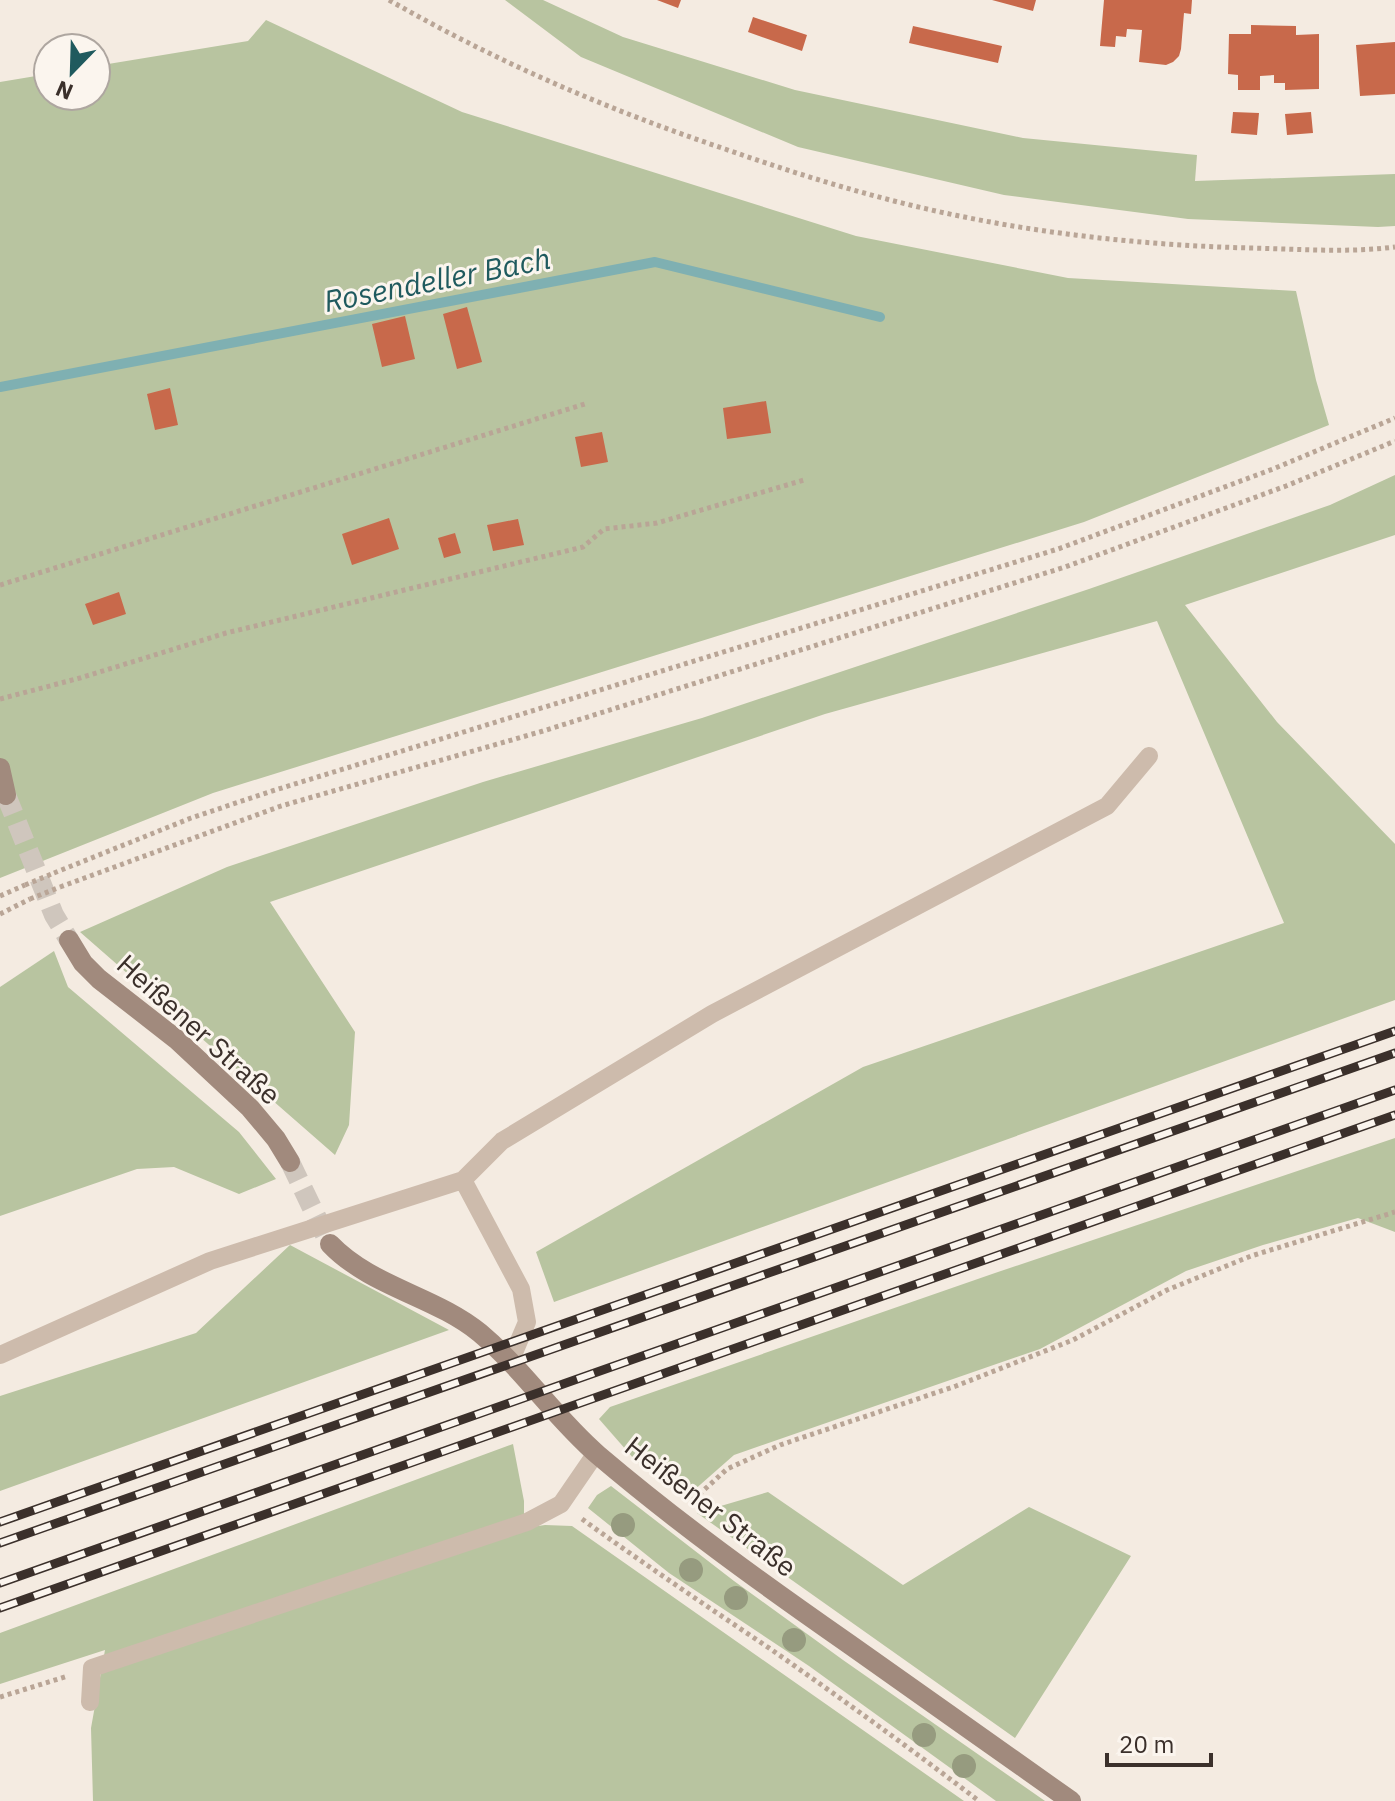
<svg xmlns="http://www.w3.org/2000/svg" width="1395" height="1801" viewBox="0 0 1395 1801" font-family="'IBM Plex Sans',sans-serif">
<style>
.green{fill:#b8c4a0}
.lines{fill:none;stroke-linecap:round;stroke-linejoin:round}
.stream{stroke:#7fb0b2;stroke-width:10}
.building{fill:#c8694b}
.secondary-tunnel{stroke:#cfc6bd;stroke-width:20;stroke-dasharray:20 10;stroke-linecap:butt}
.path{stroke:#b9a596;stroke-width:5;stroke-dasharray:4 4;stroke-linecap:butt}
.lane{stroke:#cdbbac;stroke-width:18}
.secondary{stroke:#a18a7d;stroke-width:20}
.rail-casing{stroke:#3b302b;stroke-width:9}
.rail{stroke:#fbf5ee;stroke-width:6;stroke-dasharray:18;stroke-linecap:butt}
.path-bridge{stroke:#b9a596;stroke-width:5;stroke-dasharray:4 4;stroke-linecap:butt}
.tree{fill:#969b7f}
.labels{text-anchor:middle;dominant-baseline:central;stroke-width:6;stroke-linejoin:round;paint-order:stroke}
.street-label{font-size:28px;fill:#3b302b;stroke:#fbf5ee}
.water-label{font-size:30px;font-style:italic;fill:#1f5a5e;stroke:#fbf5ee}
</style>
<rect width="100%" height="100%" fill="#f4ebe1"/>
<path class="green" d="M505 0H543L623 37 795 90 1023 138 1197 155 1195 181 1395 174V226L1378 227 1188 219 1004 195 798 147 581 57Z
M266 20 462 112 856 236 1068 278 1296 291 1316 380 1329 425 1084 522 213 793 0 878V82L48 74V96H96V66L248 41Z
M1395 475V535L1185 605 1277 722 1395 844V1000L554 1302 536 1252 863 1067 1284 923 1157 621 825 714 270 902 355 1032 349 1125 335 1155 80 932 227 867 483 782 702 718 1089 589 1330 505Z
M54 951 68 987 239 1132 276 1179 239 1194 174 1167 137 1169 0 1216V987Z
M1395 1138V1232L1358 1218 1263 1245 1186 1271 1040 1349 734 1455 684 1499 634 1459 599 1419 610 1407 995 1273Z
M290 1245 449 1330 0 1491V1396L196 1333Z
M513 1444 524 1501V1528L545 1525 572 1526 964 1801H93L91 1728 105 1650 0 1684V1633Z
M611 1486 734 1581 843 1660 1045 1801H996L809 1666 669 1573 588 1508 597 1495Z
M768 1492 903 1585 1029 1507 1131 1556 1015 1738 697 1513Z"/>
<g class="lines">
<path class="stream" d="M0 387 655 262 880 317"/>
</g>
<path class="building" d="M657 0H681L678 8Z
M992 0H1036L1033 11Z
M1104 0H1192L1191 14 1184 13 1181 49 1179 56 1173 62 1166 65 1139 62 1142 30 1127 29 1126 37 1116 36 1115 47 1100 46Z
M753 17 807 35 802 51 748 32Z
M1251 25 1296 26V35L1319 34V89L1285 90V83H1274V75L1260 76V90H1238V75L1228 74 1229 34H1251Z
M913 26 1002 46 998 63 909 43Z
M1395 42V94L1360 96 1356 45Z
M1233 112 1259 113 1257 135 1231 133Z
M1311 112 1313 133 1287 135 1285 114Z
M467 307 482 362 457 369 443 314Z
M405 316 415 359 382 367 372 324Z
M170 388 178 425 155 430 147 394Z
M766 401 771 433 727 439 723 408Z
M602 432 608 462 581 467 575 437Z
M389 518 399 549 352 565 342 534Z
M518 519 524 545 493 551 487 525Z
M455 533 461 553 444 558 438 538Z
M119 592 126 614 93 625 85 604Z"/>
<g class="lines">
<path class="secondary-tunnel" d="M6 795 54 915 69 940
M290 1162 328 1241"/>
<path class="path" d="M389 0C497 62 606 109 725 149 782 169 839 187 898 202 1013 231 1132 245 1250 248 1299 249 1347 253 1395 247
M0 585 588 403
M0 699 80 678 226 633 583 547 604 529 657 523 804 480
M54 873 191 818 272 791 1058 549 1273 469 1395 418
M60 887 281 806 543 731 1065 567 1286 486 1395 441
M0 896 25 885
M0 914 30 899
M693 1500 727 1469 780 1445 956 1386 1073 1340 1167 1290 1251 1256 1395 1212
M582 1519C644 1564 708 1607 772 1650 842 1699 911 1749 979 1801
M0 1697 68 1676"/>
<path class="lane" d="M463 1180 521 1289 527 1322 510 1362
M0 1355 210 1261 463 1180 502 1141 712 1014 1107 806 1149 756
M90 1702 92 1668 527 1522 561 1504 596 1453"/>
<path class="secondary" d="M0 768 6 795
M69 940 83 963 99 979 176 1039 250 1108 276 1139 290 1162
M330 1244C371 1287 435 1296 480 1333 524 1370 555 1418 598 1455 678 1523 763 1584 849 1644 923 1696 997 1749 1071 1801"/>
<defs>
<path id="rail" d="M0 1522 1395 1031
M0 1543 1395 1053
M0 1583 1395 1090
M0 1608 1395 1115"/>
</defs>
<use href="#rail" class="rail-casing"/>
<use href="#rail" class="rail"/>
<path class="path-bridge" d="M25 885 54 873
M30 899 60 887"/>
</g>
<g class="tree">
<circle cx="623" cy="1525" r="12"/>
<circle cx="691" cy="1570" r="12"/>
<circle cx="736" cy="1598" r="12"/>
<circle cx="794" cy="1640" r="12"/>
<circle cx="924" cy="1735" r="12"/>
<circle cx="964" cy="1766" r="12"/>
</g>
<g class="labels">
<g class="street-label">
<text transform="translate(199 1029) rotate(42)">Heißener Straße</text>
<text transform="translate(711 1506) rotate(38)">Heißener Straße</text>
</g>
<g class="water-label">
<text transform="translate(437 279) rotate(-11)">Rosendeller Bach</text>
</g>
</g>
<g transform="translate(72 72) rotate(203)"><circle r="38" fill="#fbf5ee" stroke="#aea6a0" stroke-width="2"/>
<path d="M0-6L14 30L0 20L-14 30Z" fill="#1f5a5e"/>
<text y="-12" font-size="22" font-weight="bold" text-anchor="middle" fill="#3b302b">N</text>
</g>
<path d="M1107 1753v12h104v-12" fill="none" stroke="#3b302b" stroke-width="4"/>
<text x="1119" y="1753" font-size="24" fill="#3b302b" stroke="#fbf5ee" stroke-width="6" paint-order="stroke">20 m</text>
</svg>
